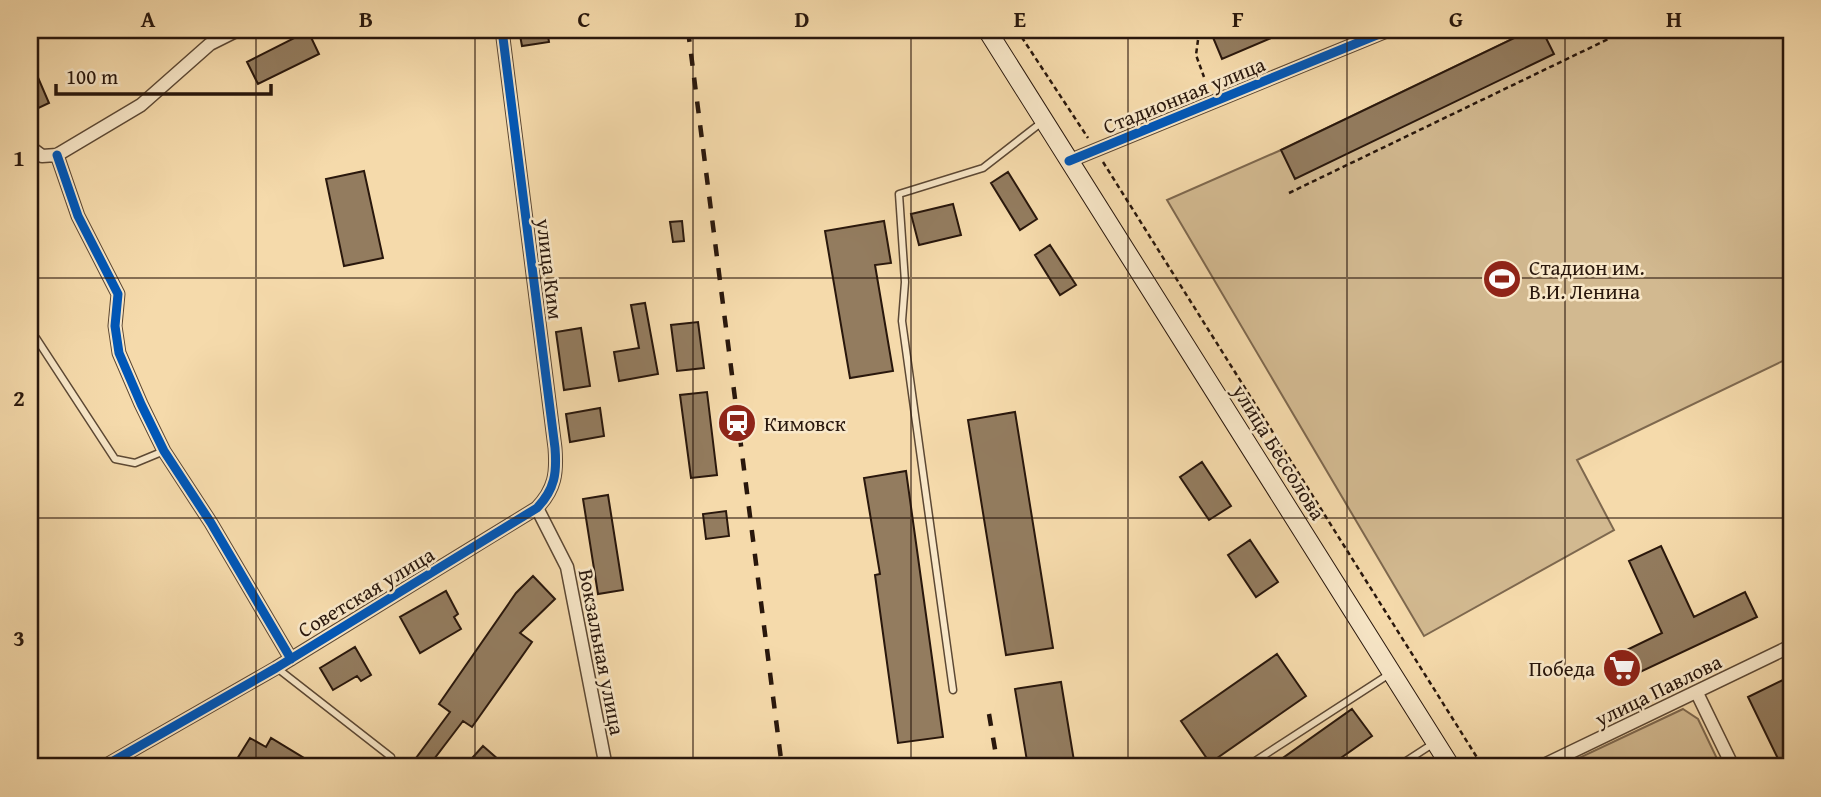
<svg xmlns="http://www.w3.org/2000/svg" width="1821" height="797" viewBox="0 0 1821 797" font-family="'Gentium Book Plus',serif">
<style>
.green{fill:#d2b990;stroke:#7e684e;stroke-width:2}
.building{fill:#937c5f;stroke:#29170c;stroke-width:2}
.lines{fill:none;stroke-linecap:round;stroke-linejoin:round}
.service-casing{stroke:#5c4834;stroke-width:9}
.minor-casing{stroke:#5c4834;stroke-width:15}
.secondary-casing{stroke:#29170c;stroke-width:20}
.path{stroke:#29170c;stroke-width:2.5;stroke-dasharray:5 3.5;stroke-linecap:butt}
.service{stroke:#f8e7c8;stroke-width:6}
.minor{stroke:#f8e7c8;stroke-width:12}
.secondary{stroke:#f8e7c8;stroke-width:18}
.rail{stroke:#29170c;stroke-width:4.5;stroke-dasharray:12 12;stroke-linecap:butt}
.cycleway-casing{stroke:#f8e7c8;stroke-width:13}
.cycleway{stroke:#0057b8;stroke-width:9}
.grid{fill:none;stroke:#29170c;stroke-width:2;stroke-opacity:0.55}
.labels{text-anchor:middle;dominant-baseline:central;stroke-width:5;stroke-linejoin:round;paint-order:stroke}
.street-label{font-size:21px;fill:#29170c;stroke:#f8e7c8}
.poi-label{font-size:21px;fill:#29170c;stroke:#f8e7c8;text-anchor:start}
.neatline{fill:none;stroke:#29170c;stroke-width:2.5}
.grid-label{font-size:23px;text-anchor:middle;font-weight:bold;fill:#29170c}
</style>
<rect width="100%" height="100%" fill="#f5daab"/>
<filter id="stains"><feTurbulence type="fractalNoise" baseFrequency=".00286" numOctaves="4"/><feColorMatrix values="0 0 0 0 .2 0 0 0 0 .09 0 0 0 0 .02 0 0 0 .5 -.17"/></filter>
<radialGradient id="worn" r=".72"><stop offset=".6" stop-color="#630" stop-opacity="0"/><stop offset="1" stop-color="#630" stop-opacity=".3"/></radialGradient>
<path class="green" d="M1531 30H1791V357L1577 460 1614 530 1424 636 1167 200 1281 150Z
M1683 709 1698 719 1721 767H1560Z"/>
<path class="building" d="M519 30H547L549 42 522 46Z
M1225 30H1290L1222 59 1212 35Z
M1531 30H1542L1554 54 1295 179 1281 150Z
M308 31 319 54 258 84 247 62Z
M30 59 49 103 30 112Z
M364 171 383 258 344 266 326 179Z
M1008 172 1037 219 1020 230 991 183Z
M953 204 961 235 919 245 911 214Z
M682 221 684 241 673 242 670 222Z
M884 221 891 263 875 265 893 371 850 378 825 231Z
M1050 245 1076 285 1060 295 1035 255Z
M645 303 658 374 619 381 614 352 639 348 631 305Z
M698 322 704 368 677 371 671 325Z
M581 328 590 386 564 390 556 332Z
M707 392 717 475 691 478 680 395Z
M600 408 604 436 570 442 566 414Z
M1015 412 1053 648 1006 655 968 420Z
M1202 462 1231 506 1209 520 1180 477Z
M906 471 943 737 898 743 875 575 880 574 864 478Z
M608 495 623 590 598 594 583 499Z
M726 511 729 536 706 539 703 514Z
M1250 540 1278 582 1256 597 1228 555Z
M1661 546 1694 617 1745 592 1757 617 1621 681 1610 658 1662 633 1629 561Z
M533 576 555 599 520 633 532 642 472 727 463 721 428 767 416 758 450 712 439 704 516 593Z
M446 591 458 614 454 617 461 629 420 653 400 617Z
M355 647 371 675 361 681 357 676 333 690 320 668Z
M1277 654 1306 696 1210 763 1181 721Z
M1791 676V767H1782L1748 697Z
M1061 682 1075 767H1028L1015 689Z
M1352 709 1372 736 1328 767H1270Z
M250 738 266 747 271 738 319 767H232Z
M483 746 507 767H464Z"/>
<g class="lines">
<defs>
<path id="service" d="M1202 30H1203
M36 338 115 459 135 463 164 451
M277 668 391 757
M953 690 902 321 905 282 899 194 983 168 1042 122
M1246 767 1391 673
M1397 767 1434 743"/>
<path id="minor" d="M30 147 42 156 57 155 141 105 210 44 238 30
M57 155 78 216 118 294 115 326 119 353 141 404 164 451 211 523 291 659
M1069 161 1389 30
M537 508 567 567 606 767
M1697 693 1733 767
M103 767 276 668 537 508C555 489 557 473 555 448L502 30
M1540 767 1791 646"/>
<path id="secondary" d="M987 30 1451 767"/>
</defs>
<use href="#service" class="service-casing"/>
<use href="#minor" class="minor-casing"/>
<use href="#secondary" class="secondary-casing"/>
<path class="path" d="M1017 30 1088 138
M1198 40 1196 55 1204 77
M1103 162 1483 767
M1289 193 1627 30"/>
<use href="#service" class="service"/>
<use href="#minor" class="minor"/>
<use href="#secondary" class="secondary"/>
<path class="rail" d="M688 30 782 767
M989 714 998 767"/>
<defs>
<path id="cycleway" d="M57 155 78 216 118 294 115 326 119 353 141 404 164 451 211 523 291 659
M1069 161 1389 30
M103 767 276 668 537 508C555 489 557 473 555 448L502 30"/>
</defs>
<use href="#cycleway" class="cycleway-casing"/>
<use href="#cycleway" class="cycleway"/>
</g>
<path class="grid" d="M256 30V767M475 30V767M693 30V767M911 30V767M1128 30V767M1347 30V767M1565 30V767M30 278H1791M30 518H1791"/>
<defs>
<symbol id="stadium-disc" viewBox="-11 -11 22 22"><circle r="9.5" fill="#8f2418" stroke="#f8e7c8"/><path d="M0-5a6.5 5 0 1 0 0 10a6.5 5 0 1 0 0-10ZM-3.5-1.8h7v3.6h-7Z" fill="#fff"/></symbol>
<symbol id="station-disc" viewBox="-11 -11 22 22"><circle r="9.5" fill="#8f2418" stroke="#f8e7c8"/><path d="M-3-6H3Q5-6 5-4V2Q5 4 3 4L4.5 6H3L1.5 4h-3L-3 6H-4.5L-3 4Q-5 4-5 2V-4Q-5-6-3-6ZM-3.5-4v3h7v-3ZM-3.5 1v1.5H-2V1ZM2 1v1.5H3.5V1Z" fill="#fff"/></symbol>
<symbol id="supermarket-disc" viewBox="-11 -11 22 22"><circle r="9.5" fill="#8f2418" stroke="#f8e7c8"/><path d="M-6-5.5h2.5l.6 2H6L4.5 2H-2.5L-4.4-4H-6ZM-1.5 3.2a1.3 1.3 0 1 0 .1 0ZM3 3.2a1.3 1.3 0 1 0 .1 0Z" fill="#fff"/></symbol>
</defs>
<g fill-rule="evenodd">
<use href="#stadium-disc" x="1480" y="257" width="44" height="44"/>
<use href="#station-disc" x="715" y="401" width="44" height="44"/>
<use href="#supermarket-disc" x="1600" y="646" width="44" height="44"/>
</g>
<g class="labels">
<g class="street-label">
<text transform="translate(1184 95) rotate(-22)">Стадионная улица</text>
<text transform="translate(550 269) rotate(83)">улица Ким</text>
<text transform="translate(1279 452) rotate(58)">улица Бессолова</text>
<text transform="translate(366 592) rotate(-31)">Советская улица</text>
<text transform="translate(602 652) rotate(79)">Вокзальная улица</text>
<text transform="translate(1658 690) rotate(-26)">улица Павлова</text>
</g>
<g class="poi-label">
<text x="1529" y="267">Стадион им.<tspan x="1529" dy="24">В.И. Ленина</tspan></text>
<text x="764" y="423">Кимовск</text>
<text x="1595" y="668" text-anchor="end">Победа</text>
</g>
</g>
<rect width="1821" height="797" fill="none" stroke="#f5daab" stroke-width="77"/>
<path d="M56 84v10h215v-10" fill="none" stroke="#29170c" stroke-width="3.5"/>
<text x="66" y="84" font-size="21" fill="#29170c" stroke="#f8e7c8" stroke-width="5" paint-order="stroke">100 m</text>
<rect x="38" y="38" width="1745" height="720" class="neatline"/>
<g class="grid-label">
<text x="148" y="27">A</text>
<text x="366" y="27">B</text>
<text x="584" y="27">C</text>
<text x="802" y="27">D</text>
<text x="1020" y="27">E</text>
<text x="1238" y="27">F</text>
<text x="1456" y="27">G</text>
<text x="1674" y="27">H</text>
<text x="19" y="166">1</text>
<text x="19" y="406">2</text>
<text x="19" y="646">3</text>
</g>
<rect width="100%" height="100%" filter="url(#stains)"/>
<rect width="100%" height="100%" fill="url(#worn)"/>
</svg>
